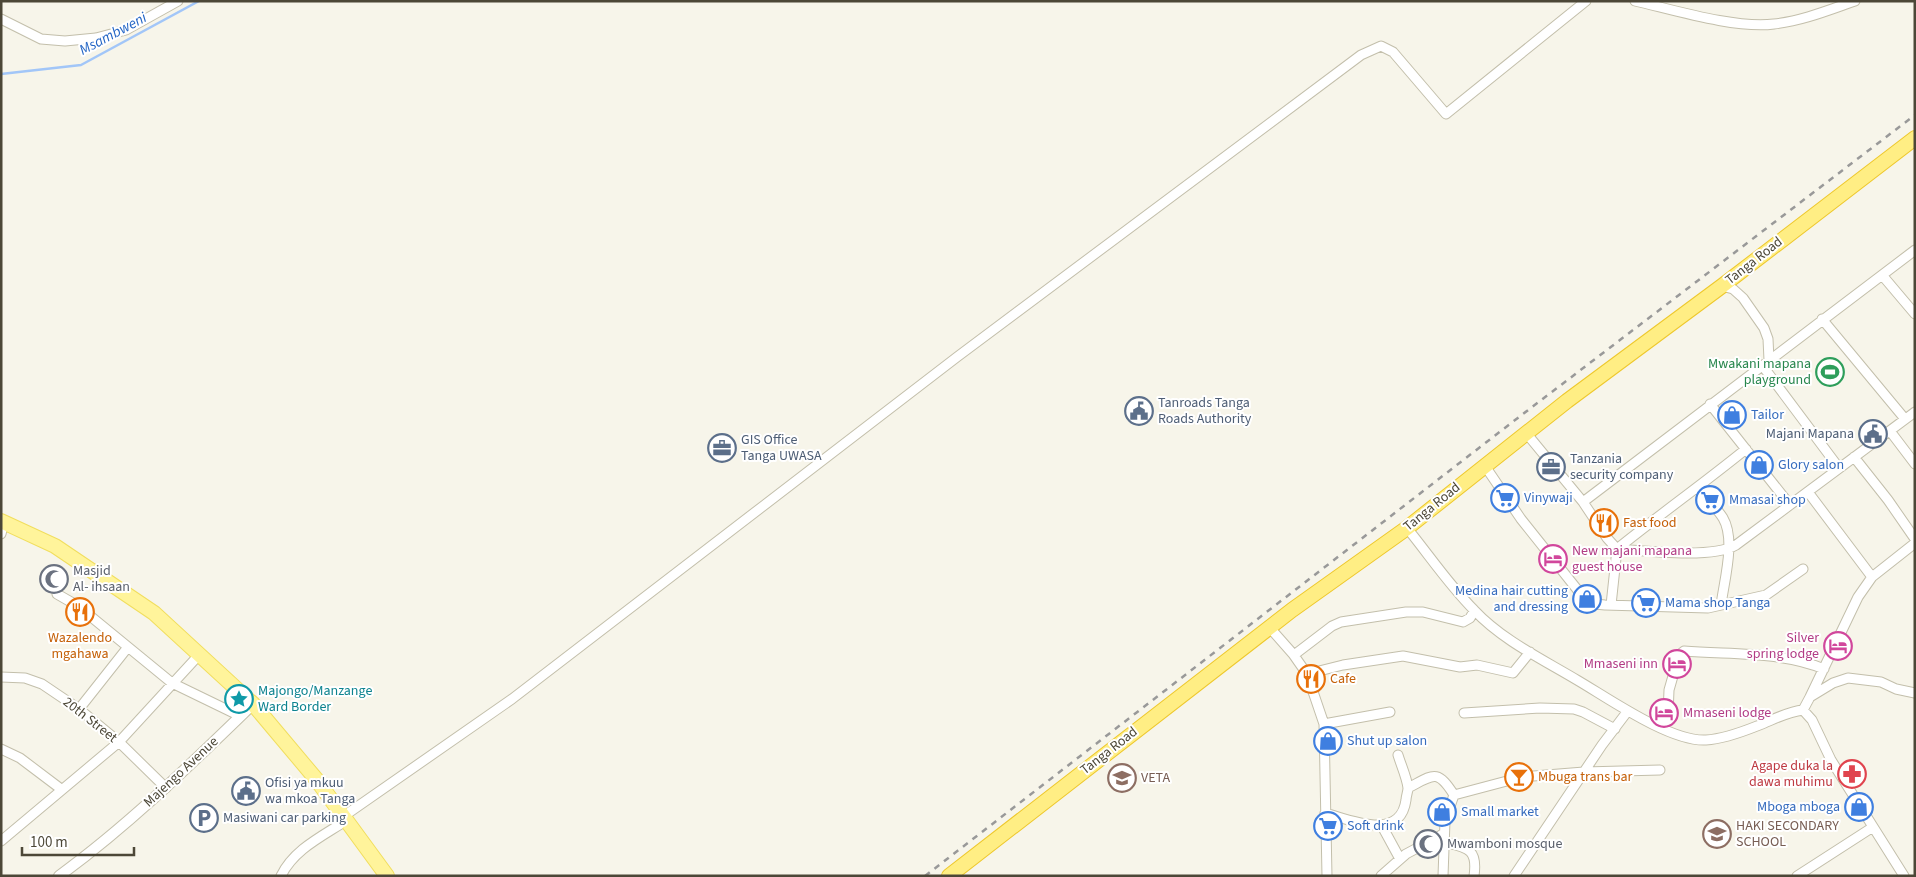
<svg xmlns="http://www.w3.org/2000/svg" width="1916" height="877" viewBox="0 0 1916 877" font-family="'Source Sans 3',sans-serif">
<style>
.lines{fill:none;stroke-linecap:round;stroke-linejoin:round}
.stream{stroke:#a2c6f8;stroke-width:2.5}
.minor-casing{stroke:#c3bfab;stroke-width:11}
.tertiary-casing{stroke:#c3bfab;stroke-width:12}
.primary-casing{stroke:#f1de5e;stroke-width:16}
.trunk-casing{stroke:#eec82d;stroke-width:16}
.minor{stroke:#fff;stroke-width:9}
.tertiary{stroke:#fff;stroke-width:10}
.primary{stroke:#fff49b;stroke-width:14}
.trunk{stroke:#ffee84;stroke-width:14}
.rail{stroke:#999;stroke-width:2.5;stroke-dasharray:6 6;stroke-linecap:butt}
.labels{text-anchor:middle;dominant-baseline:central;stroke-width:4;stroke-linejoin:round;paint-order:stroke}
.street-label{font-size:14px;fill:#4c4737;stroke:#fff}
.leisure-label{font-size:14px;fill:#27864d;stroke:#fff;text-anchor:end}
.service-label{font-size:14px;fill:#4e5e75;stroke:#fff;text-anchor:start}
.shop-label{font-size:14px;fill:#366cbe;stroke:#fff;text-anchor:start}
.food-label{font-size:14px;fill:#c56008;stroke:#fff;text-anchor:start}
.hotel-label{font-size:14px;fill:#b23c85;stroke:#fff;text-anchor:start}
.worship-label{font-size:14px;fill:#5b616d;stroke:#fff;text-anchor:start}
.culture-label{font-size:14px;fill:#0d838f;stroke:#fff;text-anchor:start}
.health-label{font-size:14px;fill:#be3a42;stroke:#fff;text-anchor:end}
.education-label{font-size:14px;fill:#785e54;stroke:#fff;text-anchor:start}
.water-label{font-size:15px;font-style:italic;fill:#2365c5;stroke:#fff}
</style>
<rect width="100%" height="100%" fill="#f7f5ea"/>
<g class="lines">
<path class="stream" d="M1 74 81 65 199 1"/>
<defs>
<path id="minor" d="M1635 1C1674 10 1736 29 1774 24 1802 21 1829 10 1855 1
M1 19 41 39 65 41 96 38 126 30 178 1
M1882 275 1915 314
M1722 286 1733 289 1743 298 1764 328 1768 339 1769 360
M1822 319 1905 419
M1762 365 1839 468
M1710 404 1790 505
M1890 431 1915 464
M1527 434 1583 502 1607 538 1617 549C1646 551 1712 559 1736 545L1915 412
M1854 457 1888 500 1915 539
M1485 466 1521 519 1580 593 1595 604 1605 605 1708 608 1766 595 1803 569
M1698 488C1706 498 1716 507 1723 518 1736 540 1724 581 1721 605
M1808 492 1872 577
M1583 502 1915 250
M1407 528C1429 555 1449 585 1474 610 1502 640 1542 659 1577 680 1608 698 1670 742 1706 740 1723 739 1742 732 1757 726 1773 720 1786 712 1803 710L1812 720 1831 760 1904 876
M1 534 4 522
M57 594 78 606 172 683 240 716
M1611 605 1617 549C1659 515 1703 484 1746 449
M1270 628 1293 654 1307 674 1324 724 1327 876
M1294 655 1332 626 1341 622 1406 612H1423L1463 622 1470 618 1474 611
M1307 674 1343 665 1403 656 1460 667 1477 665 1513 673 1530 652
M1 677 25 678 42 684 79 709 119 742 166 788
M1810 697 1858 597 1872 577 1915 543
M79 709 128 647
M1803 710 1810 697 1833 683 1848 678 1881 682 1896 689 1915 693
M1464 713 1540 708 1574 709 1583 712 1615 729
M1324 724 1390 712
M1655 725 1665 719 1668 715 1669 690 1679 655 1684 651C1730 655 1781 651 1824 669
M1 749 20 758 61 789
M1408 788C1433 775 1437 768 1454 795
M1325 813C1351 820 1400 842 1406 800 1406 796 1408 792 1408 788 1407 778 1401 765 1398 755
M344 816 512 699 957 357 1361 55 1381 46 1393 52 1446 114 1586 1
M1382 826 1400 859
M1 841 119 742 198 656
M1444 842C1467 848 1478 848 1474 876
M281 876C294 849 323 836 347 820
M1381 876 1406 854 1421 846 1427 845 1444 833
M1443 876 1445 821 1454 795 1522 777 1584 772 1660 770
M1514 876 1602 745 1627 712
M1797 876 1873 827"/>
<path id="tertiary" d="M59 876C129 825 191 764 253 704"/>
<path id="primary" d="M1 521 55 546 154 613 253 704 316 779 387 876"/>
<path id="trunk" d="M949 876 1292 610 1407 528 1567 401 1722 286 1915 138"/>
</defs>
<use href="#minor" class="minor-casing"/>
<use href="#tertiary" class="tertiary-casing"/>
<use href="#primary" class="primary-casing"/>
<use href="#trunk" class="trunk-casing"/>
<use href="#minor" class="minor"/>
<use href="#tertiary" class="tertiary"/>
<use href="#primary" class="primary"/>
<use href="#trunk" class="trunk"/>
<path class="rail" d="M925 876 1519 417 1915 115"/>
</g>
<defs>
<symbol id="stadium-ring" viewBox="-11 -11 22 22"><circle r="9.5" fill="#fff" stroke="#2e9e5b" stroke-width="1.5"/><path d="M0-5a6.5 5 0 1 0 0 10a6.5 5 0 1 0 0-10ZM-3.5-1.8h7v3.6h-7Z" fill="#2e9e5b"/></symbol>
<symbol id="civic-ring" viewBox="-11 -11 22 22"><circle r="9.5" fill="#fff" stroke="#5c6f8a" stroke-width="1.5"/><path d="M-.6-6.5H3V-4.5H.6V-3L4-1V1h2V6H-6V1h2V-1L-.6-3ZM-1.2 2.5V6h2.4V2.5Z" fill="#5c6f8a"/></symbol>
<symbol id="shop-ring" viewBox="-11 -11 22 22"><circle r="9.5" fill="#fff" stroke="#3f7fe0" stroke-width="1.5"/><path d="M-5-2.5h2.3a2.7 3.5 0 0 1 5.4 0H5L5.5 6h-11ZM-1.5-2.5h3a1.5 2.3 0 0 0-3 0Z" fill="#3f7fe0"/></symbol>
<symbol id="office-ring" viewBox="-11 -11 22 22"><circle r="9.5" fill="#fff" stroke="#5c6f8a" stroke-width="1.5"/><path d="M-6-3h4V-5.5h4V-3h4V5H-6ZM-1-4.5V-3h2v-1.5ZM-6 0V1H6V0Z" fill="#5c6f8a"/></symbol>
<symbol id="supermarket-ring" viewBox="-11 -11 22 22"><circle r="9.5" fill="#fff" stroke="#3f7fe0" stroke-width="1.5"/><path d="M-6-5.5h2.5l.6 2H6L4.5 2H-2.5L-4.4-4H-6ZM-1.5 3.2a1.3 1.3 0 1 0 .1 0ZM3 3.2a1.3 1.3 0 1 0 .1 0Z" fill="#3f7fe0"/></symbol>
<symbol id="restaurant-ring" viewBox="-11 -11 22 22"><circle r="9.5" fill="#fff" stroke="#e8710a" stroke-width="1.5"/><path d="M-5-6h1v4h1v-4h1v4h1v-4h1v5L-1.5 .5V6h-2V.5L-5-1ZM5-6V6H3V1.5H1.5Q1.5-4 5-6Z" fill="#e8710a"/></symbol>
<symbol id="hotel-ring" viewBox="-11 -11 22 22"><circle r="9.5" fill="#fff" stroke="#d1479c" stroke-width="1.5"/><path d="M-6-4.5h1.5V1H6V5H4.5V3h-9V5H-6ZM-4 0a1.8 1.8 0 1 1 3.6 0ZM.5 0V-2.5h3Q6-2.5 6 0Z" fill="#d1479c"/></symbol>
<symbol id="mosque-ring" viewBox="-11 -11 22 22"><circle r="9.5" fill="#fff" stroke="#6b7280" stroke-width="1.5"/><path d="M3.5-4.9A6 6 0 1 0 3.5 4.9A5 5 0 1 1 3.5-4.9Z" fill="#6b7280"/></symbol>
<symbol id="sight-ring" viewBox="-11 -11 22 22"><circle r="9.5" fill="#fff" stroke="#0f9aa8" stroke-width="1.5"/><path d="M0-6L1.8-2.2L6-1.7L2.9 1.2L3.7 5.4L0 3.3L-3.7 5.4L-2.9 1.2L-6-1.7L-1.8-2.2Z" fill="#0f9aa8"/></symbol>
<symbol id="pharmacy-ring" viewBox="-11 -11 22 22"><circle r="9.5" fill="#fff" stroke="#e0444e" stroke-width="1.5"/><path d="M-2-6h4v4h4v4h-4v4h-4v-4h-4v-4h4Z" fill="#e0444e"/></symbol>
<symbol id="bar-ring" viewBox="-11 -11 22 22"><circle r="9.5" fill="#fff" stroke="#e8710a" stroke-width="1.5"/><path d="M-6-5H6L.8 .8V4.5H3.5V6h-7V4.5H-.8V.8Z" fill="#e8710a"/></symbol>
<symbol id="university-ring" viewBox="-11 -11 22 22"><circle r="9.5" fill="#fff" stroke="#8d6e63" stroke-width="1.5"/><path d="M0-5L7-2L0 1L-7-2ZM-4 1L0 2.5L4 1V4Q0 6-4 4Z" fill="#8d6e63"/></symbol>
<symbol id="parking-ring" viewBox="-11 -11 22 22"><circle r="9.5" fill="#fff" stroke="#5c6f8a" stroke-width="1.5"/><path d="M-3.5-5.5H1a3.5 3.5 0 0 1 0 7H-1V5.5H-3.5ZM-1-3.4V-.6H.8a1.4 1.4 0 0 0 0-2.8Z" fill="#5c6f8a"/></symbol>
<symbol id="school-ring" viewBox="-11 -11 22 22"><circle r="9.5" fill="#fff" stroke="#8d6e63" stroke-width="1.5"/><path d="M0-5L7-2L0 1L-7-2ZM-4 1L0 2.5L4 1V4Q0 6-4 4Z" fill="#8d6e63"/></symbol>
</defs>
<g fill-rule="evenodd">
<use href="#stadium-ring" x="1814" y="356" width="32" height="32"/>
<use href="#civic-ring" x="1123" y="395" width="32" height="32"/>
<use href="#shop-ring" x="1716" y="399" width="32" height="32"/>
<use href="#civic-ring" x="1857" y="418" width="32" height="32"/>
<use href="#office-ring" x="706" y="432" width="32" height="32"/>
<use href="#shop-ring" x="1743" y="449" width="32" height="32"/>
<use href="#office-ring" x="1535" y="451" width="32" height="32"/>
<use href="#supermarket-ring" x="1489" y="482" width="32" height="32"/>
<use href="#supermarket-ring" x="1694" y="484" width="32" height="32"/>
<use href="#restaurant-ring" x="1588" y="507" width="32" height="32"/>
<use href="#hotel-ring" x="1537" y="543" width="32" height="32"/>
<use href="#mosque-ring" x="38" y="563" width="32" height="32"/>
<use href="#shop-ring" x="1571" y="583" width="32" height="32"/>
<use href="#supermarket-ring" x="1630" y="587" width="32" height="32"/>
<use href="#restaurant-ring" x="64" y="596" width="32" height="32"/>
<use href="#hotel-ring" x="1822" y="630" width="32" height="32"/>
<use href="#hotel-ring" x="1661" y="648" width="32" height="32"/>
<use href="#restaurant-ring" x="1295" y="663" width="32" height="32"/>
<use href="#sight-ring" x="223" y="683" width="32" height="32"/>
<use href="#hotel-ring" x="1648" y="697" width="32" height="32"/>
<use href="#shop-ring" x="1312" y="725" width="32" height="32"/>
<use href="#pharmacy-ring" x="1836" y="758" width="32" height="32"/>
<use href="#bar-ring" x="1503" y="761" width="32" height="32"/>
<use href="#university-ring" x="1106" y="762" width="32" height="32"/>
<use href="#civic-ring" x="230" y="775" width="32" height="32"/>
<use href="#shop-ring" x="1843" y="791" width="32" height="32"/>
<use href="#shop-ring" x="1426" y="796" width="32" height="32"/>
<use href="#parking-ring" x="188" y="802" width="32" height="32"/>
<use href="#supermarket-ring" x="1312" y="810" width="32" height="32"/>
<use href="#school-ring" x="1701" y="818" width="32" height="32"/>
<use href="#mosque-ring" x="1412" y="828" width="32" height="32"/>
</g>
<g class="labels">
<g class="street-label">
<text transform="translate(1754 261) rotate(-38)">Tanga Road</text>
<text transform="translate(1432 507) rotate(-39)">Tanga Road</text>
<text transform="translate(90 720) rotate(38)">20th Street</text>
<text transform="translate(1109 751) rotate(-38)">Tanga Road</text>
<text transform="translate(181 772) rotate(-43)">Majengo Avenue</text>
</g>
<g class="leisure-label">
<text x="1811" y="364">Mwakani mapana<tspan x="1811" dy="16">playground</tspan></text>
</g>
<g class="service-label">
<text x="1158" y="403">Tanroads Tanga<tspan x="1158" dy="16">Roads Authority</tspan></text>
<text x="1854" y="434" text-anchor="end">Majani Mapana</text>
<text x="741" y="440">GIS Office<tspan x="741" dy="16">Tanga UWASA</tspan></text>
<text x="1570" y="459">Tanzania<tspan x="1570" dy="16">security company</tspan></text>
<text x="265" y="783">Ofisi ya mkuu<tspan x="265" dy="16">wa mkoa Tanga</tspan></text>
<text x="223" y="818">Masiwani car parking</text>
</g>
<g class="shop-label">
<text x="1751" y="415">Tailor</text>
<text x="1778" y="465">Glory salon</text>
<text x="1524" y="498">Vinywaji</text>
<text x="1729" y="500">Mmasai shop</text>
<text x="1568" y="591" text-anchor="end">Medina hair cutting<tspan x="1568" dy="16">and dressing</tspan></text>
<text x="1665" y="603">Mama shop Tanga</text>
<text x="1347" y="741">Shut up salon</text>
<text x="1840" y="807" text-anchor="end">Mboga mboga</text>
<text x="1461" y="812">Small market</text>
<text x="1347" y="826">Soft drink</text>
</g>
<g class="food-label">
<text x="1623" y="523">Fast food</text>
<text x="80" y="638" text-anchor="middle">Wazalendo<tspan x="80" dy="16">mgahawa</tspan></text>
<text x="1330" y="679">Cafe</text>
<text x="1538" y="777">Mbuga trans bar</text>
</g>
<g class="hotel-label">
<text x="1572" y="551">New majani mapana<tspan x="1572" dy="16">guest house</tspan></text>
<text x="1819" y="638" text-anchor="end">Silver<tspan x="1819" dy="16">spring lodge</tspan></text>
<text x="1658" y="664" text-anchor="end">Mmaseni inn</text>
<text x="1683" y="713">Mmaseni lodge</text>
</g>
<g class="worship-label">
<text x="73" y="571">Masjid<tspan x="73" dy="16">Al- ihsaan</tspan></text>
<text x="1447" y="844">Mwamboni mosque</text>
</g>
<g class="culture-label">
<text x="258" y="691">Majongo/Manzange<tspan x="258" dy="16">Ward Border</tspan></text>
</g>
<g class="health-label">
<text x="1833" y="766">Agape duka la<tspan x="1833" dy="16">dawa muhimu</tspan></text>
</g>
<g class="education-label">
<text x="1141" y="778">VETA</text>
<text x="1736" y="826">HAKI SECONDARY<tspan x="1736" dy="16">SCHOOL</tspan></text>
</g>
<g class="water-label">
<text transform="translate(113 34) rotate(-28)">Msambweni</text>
</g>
</g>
<rect width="1916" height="877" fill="none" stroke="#4c4737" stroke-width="5"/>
<path d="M22 847v8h112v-8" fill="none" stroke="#4c4737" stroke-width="2.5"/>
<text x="30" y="847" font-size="15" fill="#4c4737" stroke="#ffffff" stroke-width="4" paint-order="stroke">100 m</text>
</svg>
